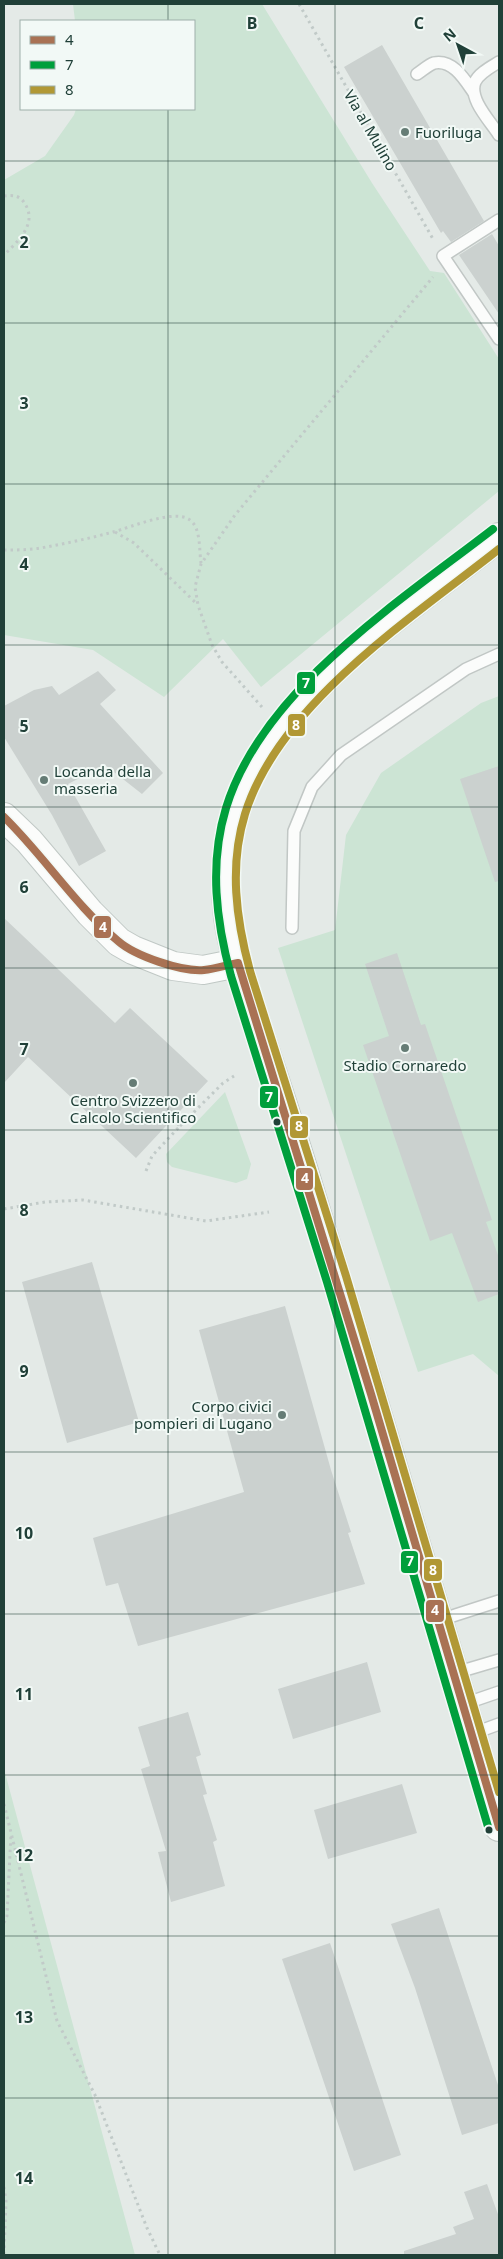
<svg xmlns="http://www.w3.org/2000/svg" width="503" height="2259" viewBox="0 0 503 2259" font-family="'Noto Sans',sans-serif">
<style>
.green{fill:#cce4d4}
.building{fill:#cbd1cf}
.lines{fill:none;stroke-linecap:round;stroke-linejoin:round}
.service-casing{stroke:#c1c7c5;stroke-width:14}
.secondary-casing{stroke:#c0c8c5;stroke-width:30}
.path{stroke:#c1cac8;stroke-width:3;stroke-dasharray:2.5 4;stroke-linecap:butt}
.service{stroke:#fbfcfb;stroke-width:11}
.secondary{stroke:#fbfcfb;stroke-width:28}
.bus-1-casing{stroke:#f2f9f6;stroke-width:11}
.bus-2-casing{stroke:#f2f9f6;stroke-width:11}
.bus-3-casing{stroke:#f2f9f6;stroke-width:11}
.bus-1{stroke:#a97254;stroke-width:8}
.bus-2{stroke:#009f3c;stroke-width:8}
.bus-3{stroke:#b19835;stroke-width:8}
.grid{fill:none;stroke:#204038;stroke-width:1;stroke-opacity:0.55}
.poi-dot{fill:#657c75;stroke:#f2f9f6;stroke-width:2}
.bus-dot{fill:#204038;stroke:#f2f9f6;stroke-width:2}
.labels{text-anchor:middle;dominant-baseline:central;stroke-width:4;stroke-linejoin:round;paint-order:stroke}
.street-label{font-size:15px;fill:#204038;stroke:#f2f9f6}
.poi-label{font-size:15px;fill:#204038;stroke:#f2f9f6;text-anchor:start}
.grid-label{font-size:16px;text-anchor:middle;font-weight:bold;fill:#204038;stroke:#f2f9f6;stroke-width:4;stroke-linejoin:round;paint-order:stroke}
.line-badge{stroke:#f2f9f6;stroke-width:2}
.badge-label{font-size:14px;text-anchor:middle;font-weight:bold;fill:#fff}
</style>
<rect width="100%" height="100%" fill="#e4eae7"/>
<path class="green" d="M73 4H262L372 183 430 271 444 273 499 359V491L261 687 223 639 164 697 93 650 4 635V180L45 156 74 115 76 109H194V21H75Z
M499 696V1376L473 1354 418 1372 278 948 335 930 346 835 381 773 481 703Z
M225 1092 251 1164 247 1179 236 1183 172 1167 167 1162 166 1154Z
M4 1769 135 2255H4Z"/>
<path class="building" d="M382 45 484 221 451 242 443 231 441 233 344 67Z
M492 234 499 246V314L459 255Z
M98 671 116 690 100 704 163 773 142 794 105 765 68 784 106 851 79 866 52 815 4 737V706L34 690 52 686 59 695Z
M499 766V881L495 882 460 779Z
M4 918 115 1023 130 1008 208 1081 136 1158 28 1057 4 1083Z
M397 953 421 1025 425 1024 492 1220 486 1222 499 1258V1294L478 1302 452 1233 430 1241 363 1045 389 1036 365 964Z
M92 1262 139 1422 67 1443 22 1282Z
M285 1306 331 1470 351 1532 348 1533 365 1584 138 1646 118 1583 106 1586 93 1538 244 1492 199 1330Z
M367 1662 381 1712 293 1739 278 1689Z
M188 1712 201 1755 196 1757 207 1794 203 1795 217 1840 213 1842 225 1886 171 1902 158 1852 166 1851 141 1769 150 1766 138 1727Z
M402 1784 417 1833 328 1859 314 1810Z
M439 1908 499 2088V2123L462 2135 415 1988 391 1924Z
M330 1943 401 2155 354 2171 282 1959Z
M487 2184 499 2217V2255H404V2251L456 2234 453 2227 474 2219 464 2192Z"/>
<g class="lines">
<defs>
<path id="service" d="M499 62C491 67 479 73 475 82 468 99 491 122 499 135
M417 74C422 71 428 65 434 63 453 59 465 80 474 93
M499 220 443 256 499 339
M292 928 294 831 312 787 341 755 466 669 499 654
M440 1620 499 1601
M455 1673 499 1660
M464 1704 499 1692
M472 1734 499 1724"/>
<path id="secondary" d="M499 537C412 607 283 689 241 796 226 834 223 876 228 917 233 955 247 992 258 1029 277 1086 296 1144 313 1201 377 1409 438 1618 499 1827
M4 817 29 841 90 913 119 942 133 950 173 966 203 970 238 963"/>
</defs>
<use href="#service" class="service-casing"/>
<use href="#secondary" class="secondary-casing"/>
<path class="path" d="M299 4 433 239
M4 196C13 195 20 195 25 204 38 224 17 242 4 255
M115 532 134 543 197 604
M4 550C18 550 32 550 46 547 68 543 91 538 113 532 129 528 175 508 190 520 201 528 199 550 201 563
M262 707 222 662 212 645 198 605 195 587 201 564 235 515 433 277
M180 1126 223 1083 234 1076
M146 1171 152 1156 180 1126 172 1119
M4 1209 45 1202 83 1200 206 1221 269 1212
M4 1804 57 2021 95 2095 147 2228 160 2255
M4 1923 7 1916 11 1833
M4 2187 6 2201 4 2255"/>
<use href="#service" class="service"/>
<use href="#secondary" class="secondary"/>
<defs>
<path id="bus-1" d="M4 817C44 856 75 905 118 941 135 956 182 972 204 970 215 969 227 965 238 963
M238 963 371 1394 499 1827"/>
<path id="bus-2" d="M489 1830 327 1282 231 976C216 921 209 864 226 808 262 690 400 601 493 529"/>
<path id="bus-3" d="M499 549C412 618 279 704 245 814 229 866 236 919 250 971L346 1276 499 1792"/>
</defs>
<use href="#bus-1" class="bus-1-casing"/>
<use href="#bus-2" class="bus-2-casing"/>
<use href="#bus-3" class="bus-3-casing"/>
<use href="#bus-1" class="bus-1"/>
<use href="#bus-2" class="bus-2"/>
<use href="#bus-3" class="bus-3"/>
</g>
<path class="grid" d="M168 4V21M335 4V2255M168 109V2255M4 161H499M4 323H499M4 484H499M4 645H499M4 807H499M4 968H499M4 1130H499M4 1291H499M4 1452H499M4 1614H499M4 1775H499M4 1936H499M4 2098H499"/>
<g class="poi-dot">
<circle cx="405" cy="132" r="5"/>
<circle cx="44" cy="780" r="5"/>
<circle cx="405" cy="1048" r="5"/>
<circle cx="133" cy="1083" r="5"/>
<circle cx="282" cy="1415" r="5"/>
</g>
<g class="bus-dot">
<circle cx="277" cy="1122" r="4.5"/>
<circle cx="489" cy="1830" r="4.5"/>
</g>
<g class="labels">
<g class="street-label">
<text transform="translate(371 130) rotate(60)">Via al Mulino</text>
</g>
<g class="poi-label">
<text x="415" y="132">Fuoriluga</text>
<text x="54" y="771">Locanda della<tspan x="54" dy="17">masseria</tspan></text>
<text x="405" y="1065" text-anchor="middle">Stadio Cornaredo</text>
<text x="133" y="1100" text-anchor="middle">Centro Svizzero di<tspan x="133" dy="17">Calcolo Scientifico</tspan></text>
<text x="272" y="1406" text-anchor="end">Corpo civici<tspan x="272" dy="17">pompieri di Lugano</tspan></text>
</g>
</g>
<g class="grid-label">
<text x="252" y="29">B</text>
<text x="419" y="29">C</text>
<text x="24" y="248">2</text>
<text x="24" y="409">3</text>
<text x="24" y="570">4</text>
<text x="24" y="732">5</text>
<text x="24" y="893">6</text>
<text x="24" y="1055">7</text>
<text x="24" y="1216">8</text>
<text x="24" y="1377">9</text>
<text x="24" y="1539">10</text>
<text x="24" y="1700">11</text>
<text x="24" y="1861">12</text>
<text x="24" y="2023">13</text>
<text x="24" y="2184">14</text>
</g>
<g class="line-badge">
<rect x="296" y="671" width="20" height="24" rx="5" fill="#009f3c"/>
<rect x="287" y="713" width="19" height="24" rx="5" fill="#b19835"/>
<rect x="93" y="915" width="19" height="24" rx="5" fill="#a97254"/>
<rect x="259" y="1085" width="20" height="24" rx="5" fill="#009f3c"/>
<rect x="289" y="1115" width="20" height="24" rx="5" fill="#b19835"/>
<rect x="295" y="1167" width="19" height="24" rx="5" fill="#a97254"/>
<rect x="400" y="1550" width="19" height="24" rx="5" fill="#009f3c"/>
<rect x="423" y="1558" width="20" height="24" rx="5" fill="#b19835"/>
<rect x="425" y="1599" width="20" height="24" rx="5" fill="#a97254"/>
</g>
<g class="badge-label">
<text x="306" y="688">7</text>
<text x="296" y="730">8</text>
<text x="103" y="932">4</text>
<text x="269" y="1102">7</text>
<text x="299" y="1131">8</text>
<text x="305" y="1183">4</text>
<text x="410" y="1566">7</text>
<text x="433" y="1575">8</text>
<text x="435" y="1615">4</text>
</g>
<rect width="503" height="2259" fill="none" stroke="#204038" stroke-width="10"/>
<rect x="20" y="20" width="175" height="90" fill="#f2f9f6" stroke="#9eafaa"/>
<rect x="30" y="36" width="25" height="8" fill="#a97254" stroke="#9eafaa"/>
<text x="65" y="45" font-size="15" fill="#204038">4</text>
<rect x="30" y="61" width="25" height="8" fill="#009f3c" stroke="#9eafaa"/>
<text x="65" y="70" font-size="15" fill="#204038">7</text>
<rect x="30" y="86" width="25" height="8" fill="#b19835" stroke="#9eafaa"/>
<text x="65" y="95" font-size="15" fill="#204038">8</text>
<g transform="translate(458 45) rotate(320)" stroke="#f2f9f6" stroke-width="4" paint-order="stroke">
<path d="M0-4L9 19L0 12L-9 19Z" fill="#204038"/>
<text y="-8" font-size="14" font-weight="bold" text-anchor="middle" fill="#204038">N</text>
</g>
</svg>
